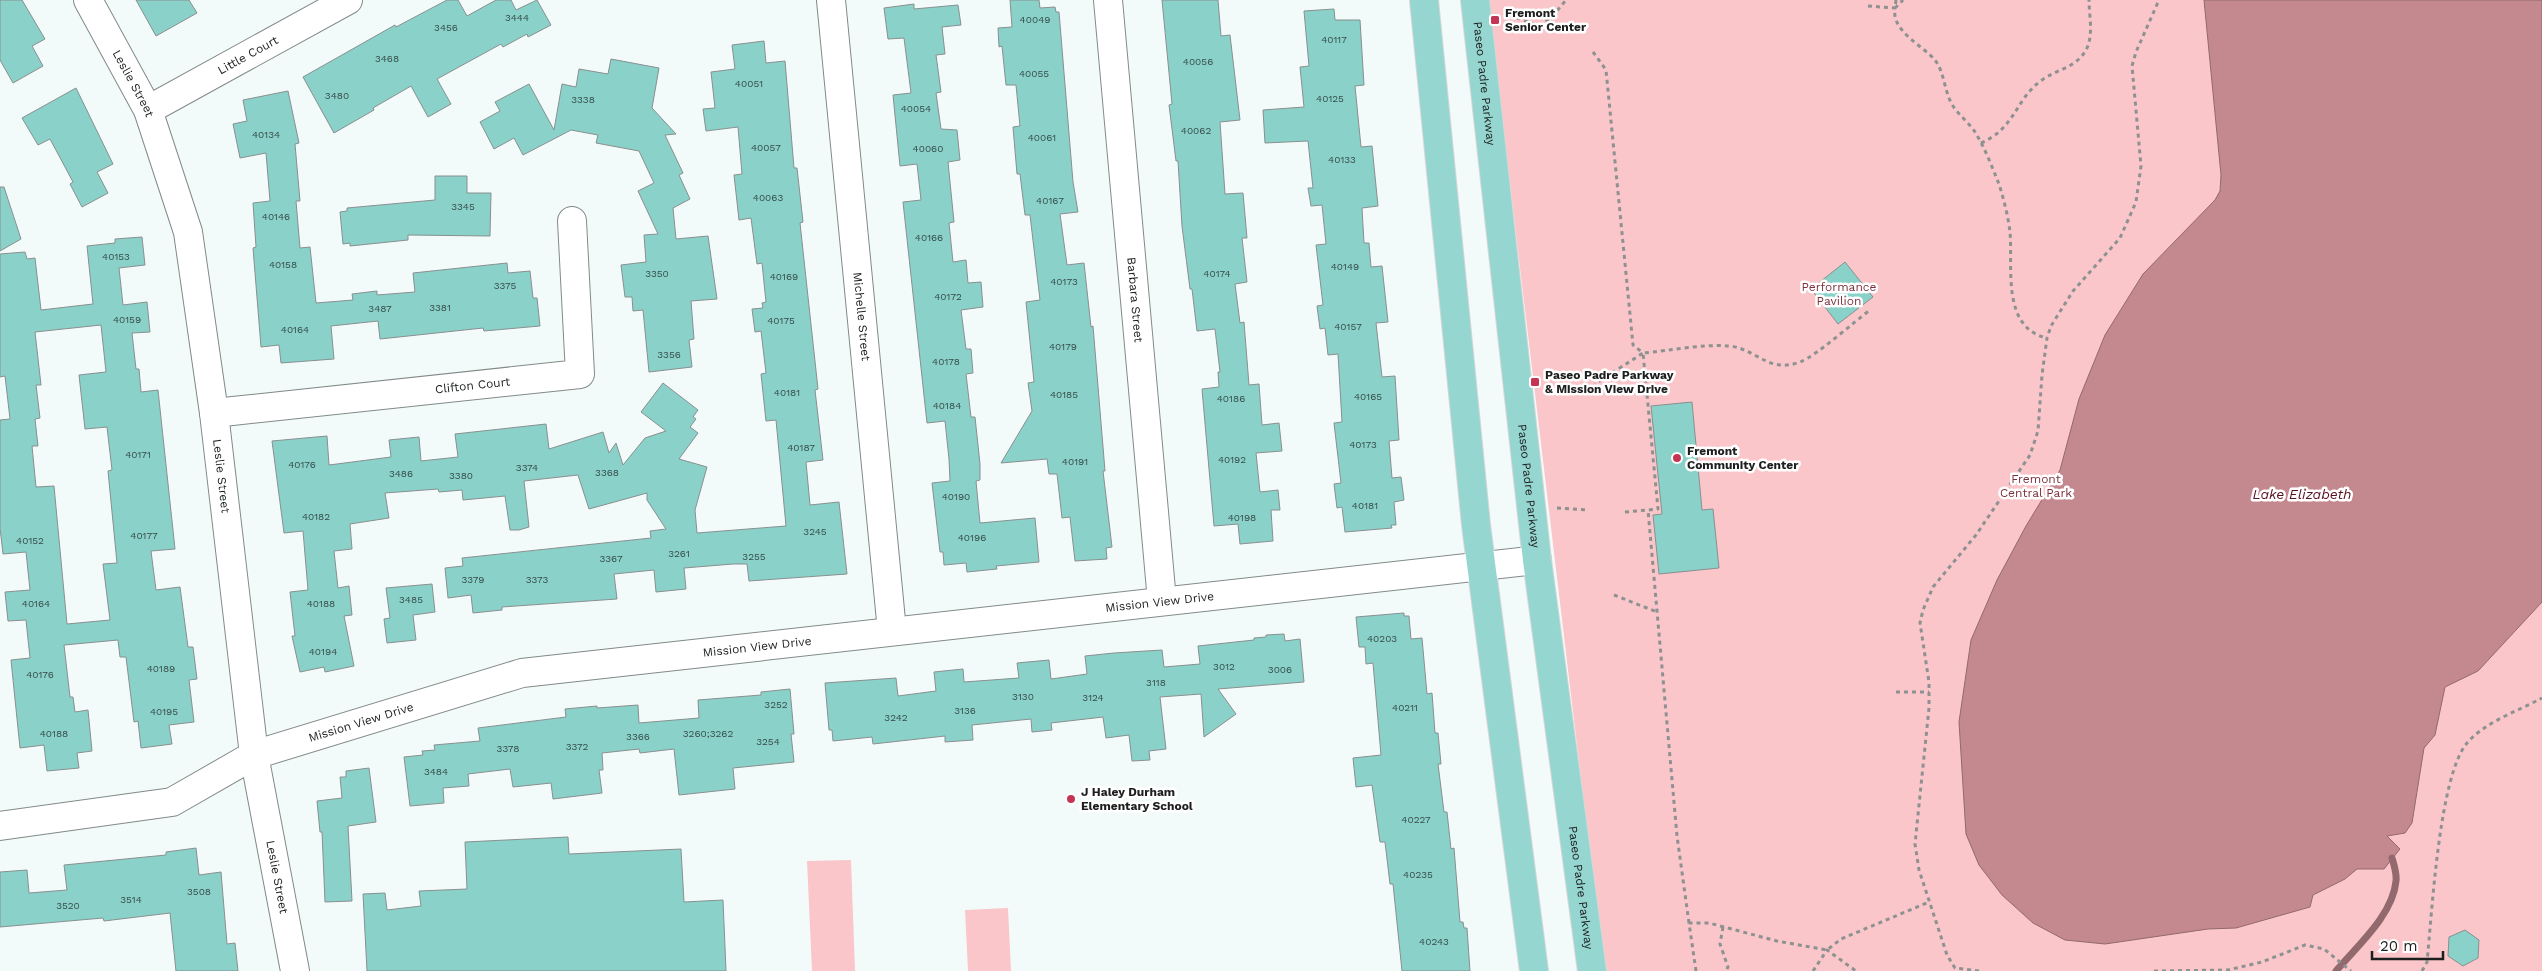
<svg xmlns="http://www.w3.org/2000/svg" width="2542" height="971" viewBox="0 0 2542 971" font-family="'Work Sans',sans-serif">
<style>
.green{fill:#fac6ca}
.water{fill:#c4898f;stroke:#92696d}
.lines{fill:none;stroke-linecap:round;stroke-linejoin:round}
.stream{stroke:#92696d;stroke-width:7}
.building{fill:#89d1c9;stroke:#89908f;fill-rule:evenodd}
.minor-casing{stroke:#828a89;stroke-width:30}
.major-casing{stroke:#d6d7d6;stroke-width:30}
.path{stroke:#8d9291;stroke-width:3;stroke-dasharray:4 4;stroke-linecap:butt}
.minor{stroke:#fff;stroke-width:28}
.major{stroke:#96d6d0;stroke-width:28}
.poi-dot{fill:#c43454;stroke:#fff;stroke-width:2}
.labels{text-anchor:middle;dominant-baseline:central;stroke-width:5;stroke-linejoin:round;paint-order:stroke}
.number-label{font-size:10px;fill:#374c49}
.poi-label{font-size:12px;font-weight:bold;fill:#1c1f1e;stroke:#fff;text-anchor:start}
.street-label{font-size:12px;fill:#1c1f1e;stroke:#fff}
.park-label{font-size:12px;fill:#7c313e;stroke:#fff}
.water-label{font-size:14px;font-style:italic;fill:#591021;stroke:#fff}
</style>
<rect width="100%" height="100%" fill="#f3fbfa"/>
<path class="green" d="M1488 0H2542V971H1604Z
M851 860 855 971H812L807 861Z
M1008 908 1011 971H968L965 910Z"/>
<path class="water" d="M2204 0H2542V602L2478 671 2445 687 2435 735 2424 748 2412 823 2405 833 2387 836 2400 849 2384 869H2357L2345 879 2313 895 2310 907 2236 928 2208 929 2105 944 2065 940 2033 923 2002 895 1979 865 1966 834 1959 722 1971 640 1997 580 2026 526 2060 470 2079 399 2105 335 2143 274 2215 200 2220 191 2221 175Z"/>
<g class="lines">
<path class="stream" d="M2336 971C2357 946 2393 915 2396 881 2397 874 2394 865 2392 858"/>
</g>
<path class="building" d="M0 0H22L45 39 32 46 43 66 13 83 0 60Z
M136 0H189L197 13 156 36Z
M447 0H458L467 16 496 0H511L516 10 537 0 551 25 528 37 527 34 503 47 501 44 437 79 451 104 428 117 411 86 373 108 374 110 334 133 303 77 395 25 396 27Z
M1010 0H1039L1040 8 1055 7 1056 12H1059L1073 182 1078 212 1060 214 1067 265 1084 263 1091 327 1093 326 1105 471H1103L1112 547 1106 548 1107 559 1075 561 1070 517 1062 518 1057 474H1049L1047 459 1001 463 1032 411 1028 383 1034 382 1026 302 1040 300 1030 215H1025L1020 174H1017L1013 127 1020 126 1016 85H1006L1002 46 999 47 998 28 1012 27Z
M1162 0H1218L1221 36 1230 35 1240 120 1220 122 1225 194 1243 193 1247 238H1242L1247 282 1235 284 1240 323 1244 322 1249 385 1259 384 1262 425 1279 423 1282 451 1256 453 1260 492 1278 490 1280 510H1271L1273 541 1240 544 1238 524 1214 526 1202 389 1219 387 1218 372H1220L1215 329 1197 331 1192 289H1190L1182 226 1178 161H1176L1169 105 1172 104Z
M914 4V9L958 5 961 25 942 27 945 54 936 55 941 92 936 93 941 129 957 130 960 160 948 162 954 222 949 223 953 262 966 260 968 283 981 282 983 307 961 310 966 349H971L973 373 966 374 971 417H975L980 464V480L976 481 980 523 1035 518 1039 562 996 566 997 569 967 572 966 563 944 565 943 552H940L932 483 950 481 949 459 945 421 927 423 903 202 921 200 917 164 900 166 893 95 911 93 904 38 888 39 884 8Z
M1334 9 1335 20H1360L1364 85 1355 86 1361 147 1372 146 1378 206 1362 208 1364 243H1369L1371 267 1382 266 1388 322 1376 323 1382 377 1395 376 1399 440 1389 441 1392 478 1401 477 1404 500 1394 502 1396 525H1391L1392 528 1345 532 1342 507 1337 508 1334 484 1341 483 1334 423 1342 422 1338 354 1328 355 1325 328 1320 329 1317 306 1323 305 1316 245 1326 244 1322 205 1311 206 1308 188H1313L1308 141 1265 143 1263 110 1304 107 1300 67 1309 66 1304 11Z
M764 41 766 63 785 61 794 168H797L803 222 800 223 818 389 815 390 823 460 806 462 810 505 839 502 847 574 749 581 747 564H733L684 568 686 589 656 592 654 570 614 574 617 599 502 607V610L473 613 471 595 448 598 445 568 463 566 462 558 651 538 650 531 666 529 647 500V493L589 509 578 475 524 481 529 527 519 530H510L505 496 463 500 462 490 439 492 438 489 385 493 389 518 350 524 352 549 334 551 338 588 349 586 352 615 344 616 354 666 325 672 324 667 300 672 292 636H295L290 592 308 590 303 531 284 533 272 441 327 436 329 465 391 457 389 440 419 437 421 461 458 457 455 434 546 424 549 449 603 432 609 453 616 443 623 465 645 438 666 431 641 412 663 383 698 410 693 417 696 419 690 427 698 433 679 459 707 467 695 510 697 533 786 526 776 420 766 421 761 374 766 373 761 331 755 332 752 309 763 308 762 303 766 302 762 263 757 264 751 218 739 220 734 175 742 174 738 127 706 131 703 109 715 108 711 72 735 69 732 45Z
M611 59 659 68 652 108 676 134 665 135 683 173 679 175 690 199 673 208 676 239 708 236 717 299 691 301 694 339 689 340 692 367 649 372 643 310 633 311 632 297H625L621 265 646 262 644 235 658 234 638 191 654 183 639 151 596 143 598 135 571 130 523 155 514 138 494 149 480 122 500 111 495 102 529 84 554 130 562 84 576 87 579 69 608 74Z
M76 88 113 164 97 172 108 193 82 207 70 184 73 182 50 139 38 145 22 118Z
M288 91 299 143 295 144 300 201H296L300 248 310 247 316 303 353 300 352 294 377 291V295L415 292 413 273 507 263 508 273 530 271 533 298H537L540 326 484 331 483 328 380 339 378 321 331 326 334 359 281 363 279 345 261 347 253 248 256 247 253 203 270 201 266 153 240 158 233 124 247 121 243 100Z
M435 176H467V193H491L490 236 408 235V240L350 246V243L343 244 340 212 347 211V208L435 200Z
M0 187H4L21 239 0 251Z
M142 237 145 265 119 268 123 305 147 302 150 332 132 333 136 369H139L141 392 158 390 175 549 151 551 156 590 180 587 188 647H193L197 679 189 680 194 722 169 725 172 744 141 748 138 721 134 722 126 657H120L118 640 64 645 70 697H73L75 712 88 710 92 751 77 753 79 768 47 771 44 745 20 748 11 660 30 658 26 620 8 621 5 592 30 590 26 552 3 554 0 528V420L10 419 5 376 0 377V254L25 252 27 259 35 258 41 310 93 304 87 246 115 243V239ZM101 325 106 372 79 375 85 429 107 427 112 470 108 471 117 563 103 564 110 620 67 624 54 486 36 487 32 446H38L35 419 40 418 36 385H41L35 332Z
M1845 262 1873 297 1838 324 1811 289Z
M1692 402 1702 510 1713 509 1719 568 1659 574 1653 515 1662 514 1651 406Z
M432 584 435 612 413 615 416 640 387 643 384 619 390 618 386 588Z
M1404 613V616H1409L1411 639 1422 638 1427 694 1432 693 1435 733H1438L1441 764H1438L1444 812H1447L1451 849 1454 848 1460 922H1463L1464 928H1467L1470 971H1402L1393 884H1390L1385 842H1380L1372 785 1356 787 1353 758 1381 755 1373 663 1366 664 1365 647H1359L1356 617Z
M1284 634 1285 641 1300 639 1304 682 1218 689 1236 714 1204 737 1201 694 1160 697 1166 749 1149 751 1150 760 1132 761 1129 735 1106 738 1103 717 1051 723 1052 730 1032 732 1031 719 972 725 973 740 945 742V736L873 744 872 737 833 741 832 730H829L825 683 896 678 898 696 936 691 934 672 963 669 964 682 1019 678 1017 663 1049 660 1051 679 1087 674 1085 656 1114 653 1162 650 1164 667 1200 664 1198 646 1254 640V638L1266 637V635Z
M790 689 794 734H791L794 762 733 768 735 789 679 795 674 749 640 753 639 749 602 753 603 770H599L602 793 553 799 551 783 513 787 510 769 468 774 469 786 443 788 444 803 410 806 404 757 423 755 422 751 435 750 434 745 480 741 478 728 566 717 565 709 597 706V708L638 705 639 723 699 718 698 700 761 695V692Z
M369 768 376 822 348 826 352 901 325 902 322 832H320L317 801 342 798 340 777H346V771Z
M568 837 569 854 681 849 684 902 723 900 726 971H367L363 894 385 893 387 910 421 906 419 891 467 889 465 842Z
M196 848 199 875 221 872 227 944 235 943 238 971H176L170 913 104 921 103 918 0 927V872L27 870 29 893 67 890 64 865 166 855V852Z
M2465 930 2479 940 2478 958 2463 966 2448 956 2449 937Z"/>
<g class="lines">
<defs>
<g id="minor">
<path id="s1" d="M88 0 148 110 188 232 214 413 254 755 295 971"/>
<path id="s2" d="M831 0 892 631"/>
<path id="s3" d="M1108 0 1162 601"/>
<path id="s4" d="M148 110 348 0"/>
<path id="s5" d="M214 413 580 374 572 221"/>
<path id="s6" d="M0 826 172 802 254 755 522 673 1537 560"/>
</g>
<g id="major">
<path d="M1424 0 1476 525 1534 971"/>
<path id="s7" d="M1475 0 1537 560 1592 971"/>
</g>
</defs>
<use href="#minor" class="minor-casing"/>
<use href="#major" class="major-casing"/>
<path class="path" d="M1896 0 1895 8 1903 0
M1868 6 1895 8C1891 31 1922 45 1935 60 1945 73 1944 92 1953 106 1959 115 1969 123 1975 132 1985 148 1992 167 1999 184 2004 200 2008 216 2010 232 2013 267 2001 328 2047 338
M1509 15 1539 26 1552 17 1566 0
M1593 52 1606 70 1633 345 1643 353 1595 384
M1981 143C2016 128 2015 99 2042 80 2057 69 2076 68 2086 50 2094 35 2089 16 2089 0
M1557 508 1589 510
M1625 512 1648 510
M1614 595 1657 612
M1896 692H1929
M1689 923 1677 836 1648 510 1658 509 1643 353C1668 351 1717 341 1739 348 1762 356 1773 372 1800 362 1816 356 1854 322 1870 310
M1723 927 1720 944 1728 967 1726 971
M1696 971 1689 923H1709L1777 941 1827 950 1841 939 1929 902
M1813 971 1827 950 1856 971
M1979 971 1955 968 1947 955 1919 870 1915 844 1929 708V682L1920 623 1923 610 1933 587 1976 535 2030 455 2038 431 2042 375 2047 338 2051 326 2073 291 2120 238 2136 202 2141 166 2132 66 2136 52 2159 0
M2154 971 2228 970 2262 962 2305 945 2324 949 2351 971
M2422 971 2427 962C2432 914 2439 776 2467 743 2485 722 2518 711 2542 698"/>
<use href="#minor" class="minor"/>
<use href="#major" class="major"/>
</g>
<g class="poi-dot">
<rect x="1490" y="15" width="10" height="10" rx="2.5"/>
<rect x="1530" y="377" width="10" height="10" rx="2.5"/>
<circle cx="1677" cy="458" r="5"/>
<circle cx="1071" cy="799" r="5"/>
</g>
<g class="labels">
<g class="number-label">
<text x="517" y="17">3444</text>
<text x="1035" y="19">40049</text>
<text x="446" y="27">3456</text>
<text x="1334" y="39">40117</text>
<text x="387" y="58">3468</text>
<text x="1198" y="61">40056</text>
<text x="1034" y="73">40055</text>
<text x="749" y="83">40051</text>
<text x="337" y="95">3480</text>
<text x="1330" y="98">40125</text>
<text x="583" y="99">3338</text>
<text x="916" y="108">40054</text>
<text x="1196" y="130">40062</text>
<text x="266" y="134">40134</text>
<text x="1042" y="137">40061</text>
<text x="766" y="147">40057</text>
<text x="928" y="148">40060</text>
<text x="1342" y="159">40133</text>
<text x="768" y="197">40063</text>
<text x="1050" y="200">40167</text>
<text x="463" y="206">3345</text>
<text x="276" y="216">40146</text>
<text x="929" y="237">40166</text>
<text x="116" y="256">40153</text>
<text x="283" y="264">40158</text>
<text x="1345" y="266">40149</text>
<text x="657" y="273">3350</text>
<text x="1217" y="273">40174</text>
<text x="784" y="276">40169</text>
<text x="1064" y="281">40173</text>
<text x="505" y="285">3375</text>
<text x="948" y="296">40172</text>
<text x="440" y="307">3381</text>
<text x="380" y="308">3487</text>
<text x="127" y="319">40159</text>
<text x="781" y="320">40175</text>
<text x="1348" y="326">40157</text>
<text x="295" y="329">40164</text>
<text x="1063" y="346">40179</text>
<text x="669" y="354">3356</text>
<text x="946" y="361">40178</text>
<text x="787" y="392">40181</text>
<text x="1064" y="394">40185</text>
<text x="1368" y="396">40165</text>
<text x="1231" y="398">40186</text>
<text x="947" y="405">40184</text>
<text x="1363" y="444">40173</text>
<text x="801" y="447">40187</text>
<text x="138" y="454">40171</text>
<text x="1232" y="459">40192</text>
<text x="1075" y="461">40191</text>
<text x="302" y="464">40176</text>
<text x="527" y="467">3374</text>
<text x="607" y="472">3368</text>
<text x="401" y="473">3486</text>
<text x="461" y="475">3380</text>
<text x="956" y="496">40190</text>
<text x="1365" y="505">40181</text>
<text x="316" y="516">40182</text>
<text x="1242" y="517">40198</text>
<text x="815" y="531">3245</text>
<text x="144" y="535">40177</text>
<text x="972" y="537">40196</text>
<text x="30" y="540">40152</text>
<text x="679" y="553">3261</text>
<text x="754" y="556">3255</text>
<text x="611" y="558">3367</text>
<text x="473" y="579">3379</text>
<text x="537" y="579">3373</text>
<text x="411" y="599">3485</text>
<text x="36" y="603">40164</text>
<text x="321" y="603">40188</text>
<text x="1382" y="638">40203</text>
<text x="323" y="651">40194</text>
<text x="1224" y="666">3012</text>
<text x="161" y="668">40189</text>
<text x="1280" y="669">3006</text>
<text x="40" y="674">40176</text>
<text x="1156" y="682">3118</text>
<text x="1023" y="696">3130</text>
<text x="1093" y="697">3124</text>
<text x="776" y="704">3252</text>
<text x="1405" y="707">40211</text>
<text x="965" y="710">3136</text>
<text x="164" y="711">40195</text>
<text x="896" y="717">3242</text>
<text x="54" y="733">40188</text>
<text x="708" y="733">3260;3262</text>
<text x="638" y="736">3366</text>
<text x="768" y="741">3254</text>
<text x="577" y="746">3372</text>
<text x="508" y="748">3378</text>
<text x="436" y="771">3484</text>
<text x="1416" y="819">40227</text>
<text x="1418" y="874">40235</text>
<text x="199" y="891">3508</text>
<text x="131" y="899">3514</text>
<text x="68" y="905">3520</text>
<text x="1434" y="941">40243</text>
</g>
<g class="poi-label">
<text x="1505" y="13">Fremont<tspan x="1505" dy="14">Senior Center</tspan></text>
<text x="1545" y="375">Paseo Padre Parkway<tspan x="1545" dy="14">&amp; Mission View Drive</tspan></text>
<text x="1687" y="451">Fremont<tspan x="1687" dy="14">Community Center</tspan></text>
<text x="1081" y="792">J Haley Durham<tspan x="1081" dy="14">Elementary School</tspan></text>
</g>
<g class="street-label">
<text stroke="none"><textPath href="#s4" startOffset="114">Little Court</textPath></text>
<text stroke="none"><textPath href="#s1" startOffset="95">Leslie Street</textPath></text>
<text stroke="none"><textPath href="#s7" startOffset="84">Paseo Padre Parkway</textPath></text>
<text stroke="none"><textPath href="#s3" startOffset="301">Barbara Street</textPath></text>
<text stroke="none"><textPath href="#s2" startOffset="318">Michelle Street</textPath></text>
<text stroke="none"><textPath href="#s5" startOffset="260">Clifton Court</textPath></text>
<text stroke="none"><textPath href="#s1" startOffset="500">Leslie Street</textPath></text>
<text stroke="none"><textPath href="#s7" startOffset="489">Paseo Padre Parkway</textPath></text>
<text stroke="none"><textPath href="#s6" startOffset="1190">Mission View Drive</textPath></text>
<text stroke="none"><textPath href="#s6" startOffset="785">Mission View Drive</textPath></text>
<text stroke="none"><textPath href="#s6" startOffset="380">Mission View Drive</textPath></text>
<text stroke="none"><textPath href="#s1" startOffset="905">Leslie Street</textPath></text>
<text stroke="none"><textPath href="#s7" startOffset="894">Paseo Padre Parkway</textPath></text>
</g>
<g class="park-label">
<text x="1839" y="287">Performance<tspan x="1839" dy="14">Pavilion</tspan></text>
<text x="2036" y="479">Fremont<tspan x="2036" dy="14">Central Park</tspan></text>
</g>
<g class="water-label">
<text x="2302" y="494">Lake Elizabeth</text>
</g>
</g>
<path d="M2372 951v8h71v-8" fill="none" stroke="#1c1f1e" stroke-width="2.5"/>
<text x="2380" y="951" font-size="15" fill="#1c1f1e" stroke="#ffffff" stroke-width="4" paint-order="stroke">20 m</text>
</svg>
